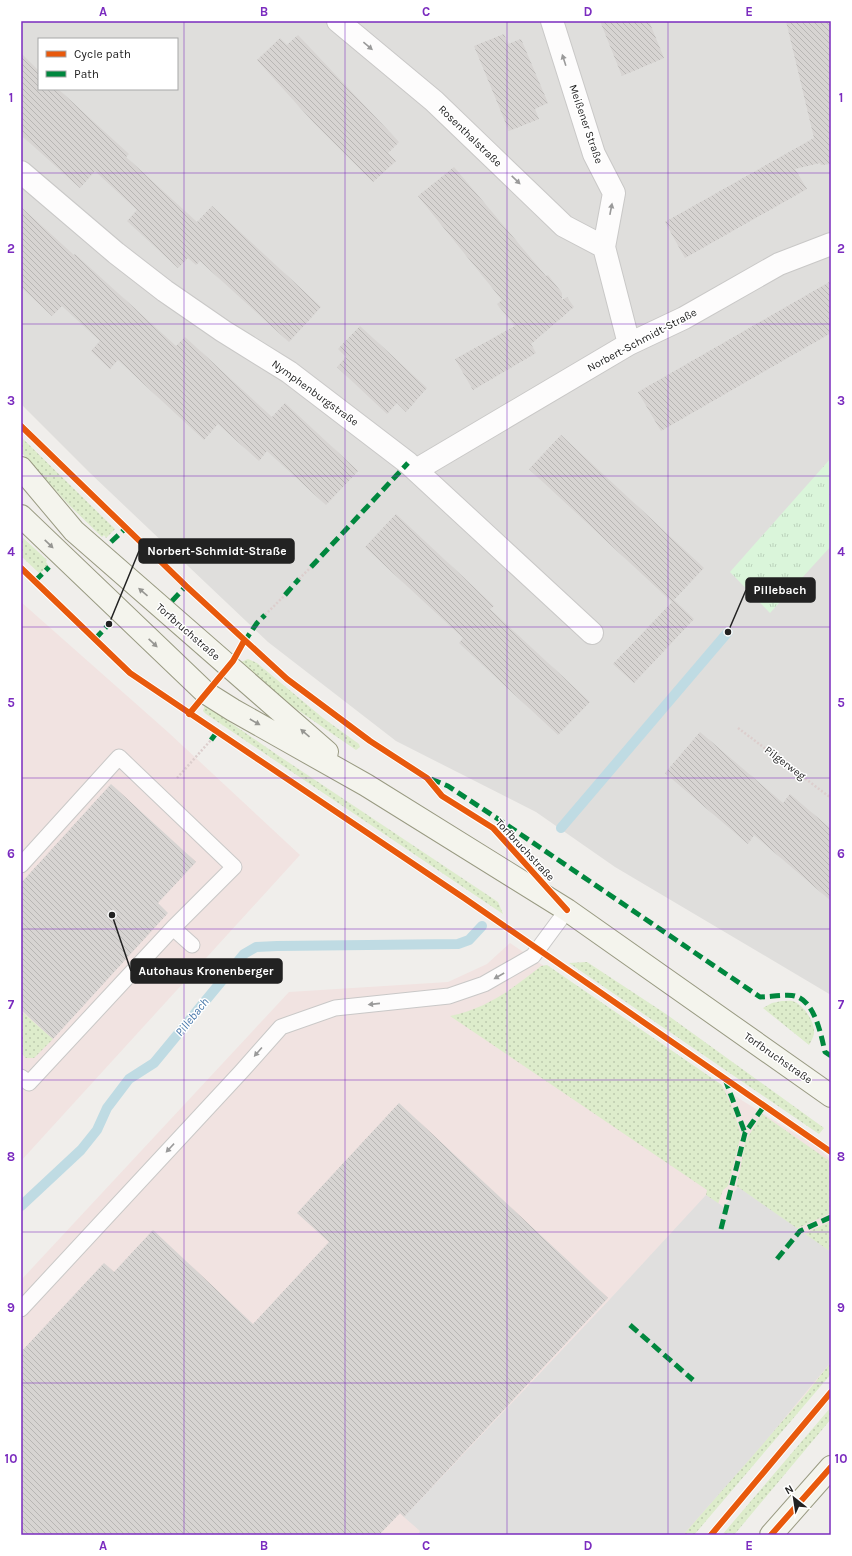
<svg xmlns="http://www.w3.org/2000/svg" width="852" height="1556" viewBox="0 0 852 1556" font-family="Karla,sans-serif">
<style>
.residential{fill:#dfdedc;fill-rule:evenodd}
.commercial{fill:#f1e3e1}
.grass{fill:url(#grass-dots)}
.park{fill:url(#park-tufts)}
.parking{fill:#e0dfde}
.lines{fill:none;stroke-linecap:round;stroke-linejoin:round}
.stream{stroke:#bfdbe3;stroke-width:10}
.building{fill:url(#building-back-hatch)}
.lane-casing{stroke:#c9c8c7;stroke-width:17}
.street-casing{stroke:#c9c8c7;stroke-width:24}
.secondary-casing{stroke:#999a82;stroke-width:24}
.path{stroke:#dccecd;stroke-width:2.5;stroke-dasharray:2 2;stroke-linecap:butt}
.lane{stroke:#fdfcfc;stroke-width:15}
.street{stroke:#fdfcfc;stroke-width:22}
.secondary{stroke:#f4f4ed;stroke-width:22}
.quiet{stroke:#00873e;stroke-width:5;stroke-dasharray:10 5;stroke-linecap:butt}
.cycleway-casing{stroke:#fff;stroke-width:8}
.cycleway{stroke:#e8590c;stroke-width:6}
.oneway{fill:#9a9a9a}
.oneway2{fill:#969692}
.grid{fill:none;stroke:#7b2cbf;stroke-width:1;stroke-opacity:0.55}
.labels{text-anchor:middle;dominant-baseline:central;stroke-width:3;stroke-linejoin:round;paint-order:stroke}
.street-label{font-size:11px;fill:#222;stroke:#fff}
.water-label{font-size:12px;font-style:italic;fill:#4a7aab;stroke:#fff}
.leader{fill:none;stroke:#222;stroke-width:1.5}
.callout-dot{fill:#222;stroke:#fff;stroke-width:1.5}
.callout{fill:#222;stroke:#222;stroke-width:1.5}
.callout-label{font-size:12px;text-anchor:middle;font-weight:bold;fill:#fff}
.neatline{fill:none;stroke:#7b2cbf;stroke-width:1.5}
.grid-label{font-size:13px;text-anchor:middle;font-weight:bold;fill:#7b2cbf}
</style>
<defs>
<pattern id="grass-dots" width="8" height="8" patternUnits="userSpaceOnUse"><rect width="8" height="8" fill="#ddeccb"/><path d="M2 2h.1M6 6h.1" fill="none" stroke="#bdcaae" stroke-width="1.8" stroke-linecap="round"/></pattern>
<pattern id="park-tufts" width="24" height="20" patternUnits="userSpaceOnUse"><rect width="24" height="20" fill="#daf5da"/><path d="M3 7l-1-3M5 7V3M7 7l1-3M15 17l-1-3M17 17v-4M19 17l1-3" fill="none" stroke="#bbd2bb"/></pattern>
<pattern id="building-back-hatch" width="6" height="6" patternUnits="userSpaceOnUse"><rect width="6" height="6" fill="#d7d4d2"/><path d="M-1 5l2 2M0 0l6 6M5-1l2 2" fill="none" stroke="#b8b6b4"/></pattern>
</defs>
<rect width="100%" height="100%" fill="#f0eeeb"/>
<path class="residential" d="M21 21H831V995L615 867 536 812 396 741 268 642 90 473 21 404ZM39 39H177V89H39Z"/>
<path class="commercial" d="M21 602 169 733 300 855 21 1161Z
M510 943 743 1101 817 1147 831 1160V1369L694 1535H21V1280L289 992 448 982 487 964Z"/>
<path class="grass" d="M21 437 115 529 106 538 104 535 102 537 68 504 21 452Z
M21 536 47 560 46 562 48 565 40 574 21 556Z
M248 659 257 663 323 718 359 744 360 747 356 750 286 702 241 666V662Z
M205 705 276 754 498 902 503 914 206 714 203 711Z
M587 962 666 1014 824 1128 819 1134 569 963Z
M547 965 722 1085 733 1109 741 1135 728 1186 723 1190 718 1204 706 1195 707 1190 450 1016C488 1008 512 989 541 966Z
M782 1001C786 1001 792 1000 795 1002 805 1007 815 1022 814 1034 813 1038 811 1041 809 1045L763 1008 772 1003Z
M21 1011 53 1039 34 1058H26L21 1053Z
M762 1114 831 1162V1213L796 1229 736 1186 740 1171 745 1142Z
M831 1221V1252L804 1234Z
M831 1362V1374L694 1535H683L806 1394Z
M831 1407V1419L734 1535H722Z"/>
<path class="park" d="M831 458V546L770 613 730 572Z"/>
<path class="parking" d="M738 1187 831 1252V1362L763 1444 683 1535H418L420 1531 404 1517 611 1298 706 1195 724 1207Z"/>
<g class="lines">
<path class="stream" d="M561 828 728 632
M21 1206 81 1150 97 1130 107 1108 129 1079 154 1063 244 954 256 947 277 946 458 944 469 940 482 926"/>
</g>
<path class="building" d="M600 21H649L664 58 622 76Z
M786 21H831V164L821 165 820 163 795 169 807 189 685 258 665 222 814 138Z
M504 34 508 44 521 39 548 103 535 109 539 119 509 131 474 46Z
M298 35 399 142 388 153 396 161 373 182 314 123 257 60 280 38 287 45Z
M21 53 39 71V89H58L129 154 126 157 197 222 212 206 321 307 289 342 200 261 196 265 188 258 178 268 127 221 137 210 95 171 80 188 21 135Z
M454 167 546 276 548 275 562 293V300L567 297 574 307 531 344 536 353 473 390 455 359 515 326 497 304 502 300 418 196Z
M21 207 74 255 75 254 176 346 185 337 272 417 285 403 358 471 326 505 267 451 259 461 218 424 204 440 118 360 110 369 91 351 100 341 62 306 52 316 21 287Z
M831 281V333L661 431 638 392Z
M360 326 427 388 406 412 397 403 387 414 337 367 346 357 338 349Z
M561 435 704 568 672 602 529 469Z
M396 514 494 606 490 609 590 702 558 735 459 643 463 638 365 547Z
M674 600 694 619 634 683 613 664Z
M700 732 783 803 790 794 831 829V901L754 835 748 844 665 773Z
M111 784 196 862 158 903 168 913 53 1039 21 1010V883Z
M399 1103 608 1298 404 1517 400 1513 379 1535H21V1352L104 1263 114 1272 153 1230 253 1324 329 1242 297 1213Z"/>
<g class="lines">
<defs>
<path id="lane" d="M21 865 119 757 234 867 173 928 29 1083 21 1077
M173 928 192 945
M21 1309 241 1072 281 1027 335 1008 449 996 484 984 533 956 567 910"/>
<path id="street" d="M338 21 434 101 564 226 604 247
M552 21 594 154 614 193 604 247 629 344
M21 172 116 253 165 291 223 331 289 372 408 463 592 633
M416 470 629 344 684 318 779 264 831 244"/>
<path id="secondary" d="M21 468 74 531 327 752
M21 516 206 693 233 710 366 785 567 910 831 1096
M771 1535 831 1467"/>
</defs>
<use href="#lane" class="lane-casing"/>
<use href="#street" class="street-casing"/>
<use href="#secondary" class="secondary-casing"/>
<path class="path" d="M299 579 311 567
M265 615 285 595
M738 728 831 798
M177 778 211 740"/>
<use href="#lane" class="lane"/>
<use href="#street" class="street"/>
<use href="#secondary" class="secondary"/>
<path class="quiet" d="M111 542 126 528
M311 567 408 463
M35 581 49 567
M285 595 299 579
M172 601 186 586
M95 639 109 624
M244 642 257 623 265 615
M211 740 217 732
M431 779 448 786 501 821 760 997C768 997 788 994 795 996 815 1001 821 1035 825 1052L831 1056
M725 1079 745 1133
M721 1229 745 1133 764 1106
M777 1259 800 1231 831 1217
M630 1325 693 1380"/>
<defs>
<path id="cycleway" d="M21 426 186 586 287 679 370 741 427 778 442 796 493 828 567 910
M21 568 130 673 464 898 831 1152
M189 714 233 661 244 641
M711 1535 831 1392
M771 1535 831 1467"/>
</defs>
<use href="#cycleway" class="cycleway-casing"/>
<use href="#cycleway" class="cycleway"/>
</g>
<defs><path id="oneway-solid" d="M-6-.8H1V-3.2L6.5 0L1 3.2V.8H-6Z"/></defs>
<g class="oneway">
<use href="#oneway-solid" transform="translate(368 46) rotate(40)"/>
<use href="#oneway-solid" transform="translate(564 60) rotate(-108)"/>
<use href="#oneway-solid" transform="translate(516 180) rotate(44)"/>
<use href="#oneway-solid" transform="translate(611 209) rotate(-79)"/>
<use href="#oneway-solid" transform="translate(499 976) rotate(150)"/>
<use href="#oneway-solid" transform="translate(374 1004) rotate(174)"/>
<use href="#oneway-solid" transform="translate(258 1052) rotate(131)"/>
<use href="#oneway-solid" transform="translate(170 1148) rotate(133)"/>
</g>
<g class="oneway2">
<use href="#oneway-solid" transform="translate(49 544) rotate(44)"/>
<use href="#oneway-solid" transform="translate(143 592) rotate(-139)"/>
<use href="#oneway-solid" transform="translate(153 643) rotate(43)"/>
<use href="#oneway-solid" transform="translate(255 722) rotate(30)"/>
<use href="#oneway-solid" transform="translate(305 733) rotate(-139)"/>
</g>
<path class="grid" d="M184 21V1535M345 21V1535M507 21V1535M668 21V1535M21 173H831M21 324H831M21 476H831M21 627H831M21 778H831M21 929H831M21 1080H831M21 1232H831M21 1383H831"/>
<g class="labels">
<g class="street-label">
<text transform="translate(586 124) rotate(71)">Meißener Straße</text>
<text transform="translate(470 136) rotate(44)">Rosenthalstraße</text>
<text transform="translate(642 340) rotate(-28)">Norbert-Schmidt-Straße</text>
<text transform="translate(315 393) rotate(36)">Nymphenburgstraße</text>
<text transform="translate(188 632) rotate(41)">Torfbruchstraße</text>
<text transform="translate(785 763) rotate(37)">Pilgerweg</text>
<text transform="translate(525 850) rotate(47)">Torfbruchstraße</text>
<text transform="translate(778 1058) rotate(35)">Torfbruchstraße</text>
</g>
<g class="water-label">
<text transform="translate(192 1017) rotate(-51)">Pillebach</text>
</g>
</g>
<path class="leader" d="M109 624L139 551M728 632L746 590M112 915L131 971"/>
<g class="callout-dot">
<circle cx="109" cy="624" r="4"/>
<circle cx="728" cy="632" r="4"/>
<circle cx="112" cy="915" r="4"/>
</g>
<g class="callout">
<rect x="139" y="539" width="155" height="24" rx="4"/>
<rect x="746" y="578" width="69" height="24" rx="4"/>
<rect x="131" y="959" width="151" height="24" rx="4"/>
</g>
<g class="callout-label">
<text x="217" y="555">Norbert-Schmidt-Straße</text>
<text x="780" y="594">Pillebach</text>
<text x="206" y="975">Autohaus Kronenberger</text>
</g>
<rect width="852" height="1556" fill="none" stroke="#ffffff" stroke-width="44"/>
<rect x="38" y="38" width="140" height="52" fill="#ffffff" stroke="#a7a7a7"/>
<rect x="46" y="51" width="20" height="6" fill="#e8590c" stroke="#a7a7a7"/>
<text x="74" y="58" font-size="12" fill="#222222">Cycle path</text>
<rect x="46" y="71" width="20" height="6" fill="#00873e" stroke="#a7a7a7"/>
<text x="74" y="78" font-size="12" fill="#222222">Path</text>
<g transform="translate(794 1498) rotate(330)" stroke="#ffffff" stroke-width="3" paint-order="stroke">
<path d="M0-3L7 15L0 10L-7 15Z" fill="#222222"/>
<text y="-6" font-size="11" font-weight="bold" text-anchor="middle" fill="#222222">N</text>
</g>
<rect x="22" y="22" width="808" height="1512" class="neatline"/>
<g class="grid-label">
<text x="103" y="16">A</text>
<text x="264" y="16">B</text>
<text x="426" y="16">C</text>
<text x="588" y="16">D</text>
<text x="749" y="16">E</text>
<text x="11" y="102">1</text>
<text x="841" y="102">1</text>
<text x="11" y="253">2</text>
<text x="841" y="253">2</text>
<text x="11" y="405">3</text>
<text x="841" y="405">3</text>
<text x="11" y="556">4</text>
<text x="841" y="556">4</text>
<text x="11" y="707">5</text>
<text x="841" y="707">5</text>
<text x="11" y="858">6</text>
<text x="841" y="858">6</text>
<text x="11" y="1009">7</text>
<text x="841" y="1009">7</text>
<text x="11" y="1161">8</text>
<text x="841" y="1161">8</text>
<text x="11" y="1312">9</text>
<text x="841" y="1312">9</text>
<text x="11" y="1463">10</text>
<text x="841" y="1463">10</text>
<text x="103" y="1550">A</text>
<text x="264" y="1550">B</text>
<text x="426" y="1550">C</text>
<text x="588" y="1550">D</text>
<text x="749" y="1550">E</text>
</g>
</svg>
